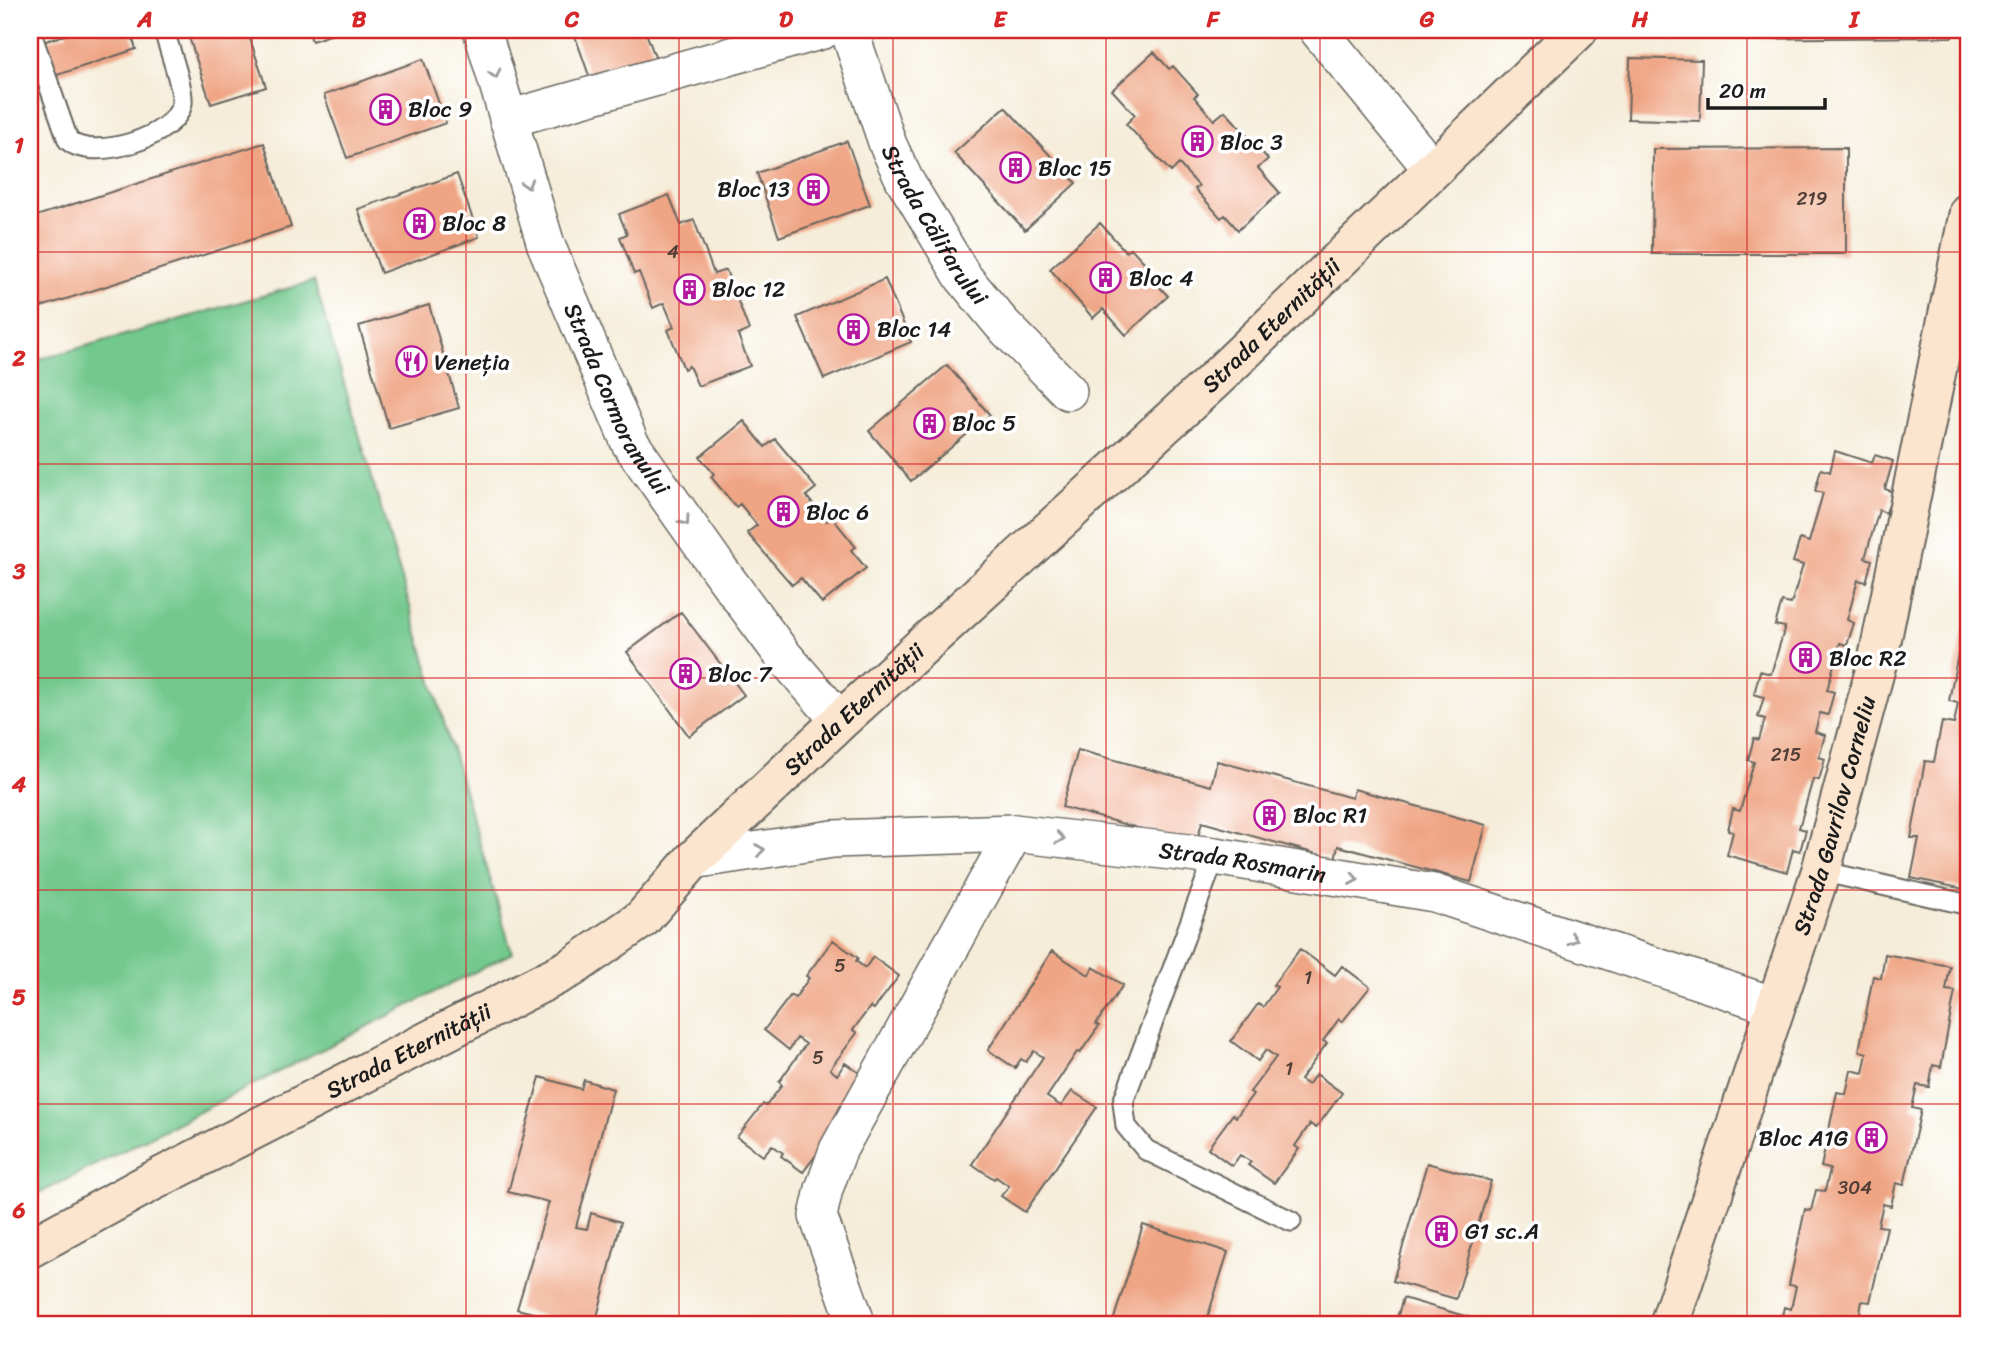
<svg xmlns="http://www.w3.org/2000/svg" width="1999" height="1355" viewBox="0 0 1999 1355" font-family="Sriracha,sans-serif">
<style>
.green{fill:#72c88d;stroke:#477254;stroke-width:2}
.building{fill:#efa483}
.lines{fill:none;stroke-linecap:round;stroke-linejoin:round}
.lane-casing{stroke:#68655e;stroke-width:23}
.street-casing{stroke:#68655e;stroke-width:40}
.secondary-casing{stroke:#68655e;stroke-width:42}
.lane{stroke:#fff;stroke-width:19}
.street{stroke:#fff;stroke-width:37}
.secondary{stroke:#fbe5cf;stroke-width:38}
.oneway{stroke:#999}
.grid{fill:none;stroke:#d62828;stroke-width:2;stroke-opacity:0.55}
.labels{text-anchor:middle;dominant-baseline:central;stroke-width:7;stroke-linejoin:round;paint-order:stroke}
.number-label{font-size:19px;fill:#513e36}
.poi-label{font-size:23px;fill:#1c1c1c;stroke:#fff;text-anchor:start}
.street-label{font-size:23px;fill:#1c1c1c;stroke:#fff}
.neatline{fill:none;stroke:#d62828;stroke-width:2.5}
.grid-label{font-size:23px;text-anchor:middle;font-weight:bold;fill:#d62828}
</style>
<rect width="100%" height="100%" fill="#fff"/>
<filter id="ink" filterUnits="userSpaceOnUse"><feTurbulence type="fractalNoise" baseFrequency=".0143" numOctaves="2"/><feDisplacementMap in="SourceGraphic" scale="14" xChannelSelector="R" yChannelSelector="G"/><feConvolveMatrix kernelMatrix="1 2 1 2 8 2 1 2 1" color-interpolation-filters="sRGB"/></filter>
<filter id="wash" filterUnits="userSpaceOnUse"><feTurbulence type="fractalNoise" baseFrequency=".00686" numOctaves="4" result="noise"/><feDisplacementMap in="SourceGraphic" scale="28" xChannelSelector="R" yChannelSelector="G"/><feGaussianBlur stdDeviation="1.57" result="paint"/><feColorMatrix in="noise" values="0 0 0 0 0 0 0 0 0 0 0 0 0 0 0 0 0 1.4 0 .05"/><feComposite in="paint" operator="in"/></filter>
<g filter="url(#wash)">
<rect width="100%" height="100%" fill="#f5edd9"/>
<path class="green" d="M314 281 512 953 30 1198V362Z"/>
<g id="blocks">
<path class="building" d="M66 30H130L136 49 54 76 43 42 68 34Z
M200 30H247L266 87 211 104 188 34Z
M308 30H345L312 41Z
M573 30H645L658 65 593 87Z
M727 30H780L733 47Z
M1722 30H1952V37L1722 39Z
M1154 52 1169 69 1173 66 1198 94 1194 97 1214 120 1225 111 1268 159 1258 168 1280 193 1238 230 1225 215 1221 218 1195 189 1199 186 1179 164 1171 172 1126 124 1135 115 1112 90Z
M1630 58 1702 60 1700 121 1628 119Z
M423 59 446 123 347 158 324 95Z
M1005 107 1076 183 1025 230 954 153Z
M847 141 870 205 779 237 757 173Z
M264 143 291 227 35 309 30 293V218Z
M1846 148V254H1652L1653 149Z
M457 174 479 237 381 273 358 209Z
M669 195 681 225 694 220 714 274 726 270 749 330 738 335 750 366 698 386 689 366 684 369 668 330 674 327 664 303 653 308 639 272 634 274 620 237 627 234 619 214Z
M1100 223 1126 252 1131 248 1157 276 1153 280 1168 296 1126 335 1103 309 1093 318 1050 269Z
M885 279 911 342 824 379 797 317Z
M429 305 459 408 389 428 359 326Z
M947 365 990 415 911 481 869 431Z
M744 421 765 447 775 439 816 488 806 496 827 521 831 516 856 547 851 550 866 568 822 603 801 578 792 585 747 533 757 525 740 504 736 507 711 477 714 474 700 457Z
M1835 451 1872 463 1875 455 1893 461 1885 489 1893 492 1886 513 1879 510 1865 558 1872 560 1866 582 1858 580 1847 620 1854 623 1847 645 1840 643 1827 690 1834 692 1828 715 1820 713 1815 732 1825 735 1819 757 1825 759 1819 780 1813 779 1799 828 1806 830 1800 851 1793 849 1787 872 1727 855 1733 832 1728 830 1733 809 1740 811 1754 762 1748 760 1754 738 1759 740 1765 719 1758 717 1764 697 1754 694 1760 671 1771 674 1785 627 1775 625 1782 602 1791 604 1803 565 1793 562 1800 539 1809 542 1823 493 1815 491 1821 469 1830 472Z
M681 612 744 695 689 736 627 652Z
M1963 627 1969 628V890L1911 878 1919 838H1911L1925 761 1934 762 1942 722 1954 724 1958 703 1949 701Z
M1078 750 1211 786 1217 761 1352 798 1354 789 1486 825 1471 882 1338 846 1335 859 1202 822 1196 844 1062 807Z
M833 940 858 958 856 961 865 968 873 957 899 976 874 1009 870 1007 853 1030 857 1033 830 1069 837 1075 845 1063 871 1081 840 1114 825 1135 829 1138 803 1172 781 1156 783 1153 772 1145 763 1156 737 1137 763 1104 766 1106 782 1085 779 1082 806 1044 797 1038 789 1050 764 1030 791 995 795 998 809 978 806 976Z
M1300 949 1335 975 1342 966 1370 987 1342 1022 1339 1019 1323 1041 1327 1043 1300 1080 1308 1085 1316 1074 1342 1093 1316 1128 1310 1124 1295 1146 1299 1149 1274 1183 1248 1165 1251 1162 1240 1155 1232 1166 1208 1148 1233 1114 1236 1117 1253 1094 1250 1092 1276 1057 1266 1050 1258 1061 1231 1041 1258 1004 1263 1007 1277 987 1273 985Z
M1052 951 1089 975 1093 967 1123 985 1096 1024 1099 1026 1080 1053 1077 1052 1047 1097 1061 1106 1072 1091 1097 1107 1025 1212 1001 1196 1009 1186 996 1177 994 1179 972 1164 1043 1057 1034 1051 1026 1062 1021 1059 1015 1068 988 1050Z
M1885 954 1950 966 1946 990 1955 991 1941 1067 1933 1065 1929 1087 1917 1085 1912 1108 1921 1110 1904 1185 1896 1183 1891 1206 1883 1204 1878 1226 1887 1227 1870 1302 1862 1301 1858 1324 1780 1325 1784 1307 1791 1309 1796 1286 1789 1285 1805 1209 1811 1211 1816 1190 1825 1191 1830 1169 1821 1167 1837 1092 1846 1094 1851 1070 1863 1073 1867 1053 1859 1051 1873 976 1881 978Z
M540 1077 581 1089 584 1080 613 1089 576 1227 587 1229 591 1213 621 1222 595 1325H560L561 1320 517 1309 549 1202 508 1192Z
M1427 1163 1491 1181 1456 1299 1393 1281Z
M1143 1225 1228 1252 1205 1325H1112Z
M1403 1298 1468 1317 1466 1325H1395Z"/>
</g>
</g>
<g filter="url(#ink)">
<use href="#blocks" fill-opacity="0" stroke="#68655e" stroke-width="2"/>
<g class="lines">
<defs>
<path id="lane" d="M30 30 68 140C91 163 177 137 182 103 184 89 168 46 164 30
M1215 856 1123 1102 1126 1126 1146 1150 1291 1221
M1821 871 1969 905"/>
<g id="street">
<path id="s1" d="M482 30 546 245 630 443 719 569 782 654 840 721"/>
<path id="s2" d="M849 30 888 145 904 179 963 277 1001 323 1068 391"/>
<path d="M1318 30 1433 170"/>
<path d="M508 119 823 30"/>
<path id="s3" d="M693 860 833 839 1014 833 1215 856 1434 893 1775 1006"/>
<path d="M857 1325 818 1216 824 1189 838 1150 1014 833"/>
</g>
<g id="secondary">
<path id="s4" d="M30 1248 149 1183 571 968 642 919 693 860 840 721 1211 383 1578 30"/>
<path id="s5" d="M1669 1325 1821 871 1877 663 1969 212"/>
</g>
</defs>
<use href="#lane" class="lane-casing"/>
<use href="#street" class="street-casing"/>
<use href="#secondary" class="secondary-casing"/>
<use href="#lane" class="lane"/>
<use href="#street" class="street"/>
<use href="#secondary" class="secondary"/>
</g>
<defs><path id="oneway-chevron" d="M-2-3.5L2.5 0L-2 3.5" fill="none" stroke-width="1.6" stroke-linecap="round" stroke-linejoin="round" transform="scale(1.75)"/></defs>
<g class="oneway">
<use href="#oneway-chevron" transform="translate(495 74) rotate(74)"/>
<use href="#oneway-chevron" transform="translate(527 184) rotate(73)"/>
<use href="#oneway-chevron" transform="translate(685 521) rotate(55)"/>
<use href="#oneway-chevron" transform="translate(1060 838) rotate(7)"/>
<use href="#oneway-chevron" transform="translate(760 850) rotate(-9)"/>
<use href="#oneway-chevron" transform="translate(1354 879) rotate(10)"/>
<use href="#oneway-chevron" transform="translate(1573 939) rotate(18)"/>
</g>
</g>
<path class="grid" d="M252 30V1325M466 30V1325M679 30V1325M893 30V1325M1106 30V1325M1320 30V1325M1533 30V1325M1747 30V1325M30 252H1969M30 464H1969M30 678H1969M30 890H1969M30 1104H1969"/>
<defs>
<symbol id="building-ring" viewBox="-11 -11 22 22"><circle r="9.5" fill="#fff" stroke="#b5179e" stroke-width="1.5"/><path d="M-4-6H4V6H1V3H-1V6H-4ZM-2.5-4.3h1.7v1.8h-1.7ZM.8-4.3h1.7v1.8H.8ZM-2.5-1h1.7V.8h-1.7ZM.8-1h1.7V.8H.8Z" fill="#b5179e"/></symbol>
<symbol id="restaurant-ring" viewBox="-11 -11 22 22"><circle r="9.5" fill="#fff" stroke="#b5179e" stroke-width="1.5"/><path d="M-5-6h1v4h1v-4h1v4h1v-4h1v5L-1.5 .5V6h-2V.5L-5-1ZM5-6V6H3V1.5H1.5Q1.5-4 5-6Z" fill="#b5179e"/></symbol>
</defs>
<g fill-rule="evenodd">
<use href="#building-ring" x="368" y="92" width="35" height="35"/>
<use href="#building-ring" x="1180" y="124" width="35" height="35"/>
<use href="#building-ring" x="998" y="150" width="35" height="35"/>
<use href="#building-ring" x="796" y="172" width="35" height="35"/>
<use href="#building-ring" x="402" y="206" width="35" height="35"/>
<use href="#building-ring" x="1088" y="260" width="35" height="35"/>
<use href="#building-ring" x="672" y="272" width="35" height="35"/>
<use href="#building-ring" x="836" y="312" width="35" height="35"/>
<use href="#restaurant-ring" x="394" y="344" width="35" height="35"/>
<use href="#building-ring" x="912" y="406" width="35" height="35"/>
<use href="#building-ring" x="766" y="494" width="35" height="35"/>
<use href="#building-ring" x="1788" y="640" width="35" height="35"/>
<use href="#building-ring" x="668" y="656" width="35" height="35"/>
<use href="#building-ring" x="1252" y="798" width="35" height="35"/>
<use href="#building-ring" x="1854" y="1120" width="35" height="35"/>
<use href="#building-ring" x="1424" y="1214" width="35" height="35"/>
</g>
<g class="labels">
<g class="number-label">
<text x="1812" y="198">219</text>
<text x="673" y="251">4</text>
<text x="1786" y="754">215</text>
<text x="840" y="965">5</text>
<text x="1308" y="977">1</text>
<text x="818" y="1057">5</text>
<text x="1289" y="1068">1</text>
<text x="1855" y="1187">304</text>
</g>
<g class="poi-label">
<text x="408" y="109">Bloc 9</text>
<text x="1220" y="142">Bloc 3</text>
<text x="1038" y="168">Bloc 15</text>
<text x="790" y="189" text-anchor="end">Bloc 13</text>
<text x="442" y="223">Bloc 8</text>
<text x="1129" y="278">Bloc 4</text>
<text x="712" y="289">Bloc 12</text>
<text x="877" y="329">Bloc 14</text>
<text x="434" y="362">Veneția</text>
<text x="952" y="423">Bloc 5</text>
<text x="806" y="512">Bloc 6</text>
<text x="1829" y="658">Bloc R2</text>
<text x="708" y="674">Bloc 7</text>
<text x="1293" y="815">Bloc R1</text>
<text x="1848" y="1138" text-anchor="end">Bloc A1G</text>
<text x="1465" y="1231">G1 sc.A</text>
</g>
<g class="street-label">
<text stroke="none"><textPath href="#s2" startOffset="214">Strada Călifarului</textPath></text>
<text stroke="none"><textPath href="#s4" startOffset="1561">Strada Eternității</textPath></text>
<text stroke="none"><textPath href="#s1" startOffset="394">Strada Cormoranului</textPath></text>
<text stroke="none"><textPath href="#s4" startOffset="994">Strada Eternității</textPath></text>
<text stroke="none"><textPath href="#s5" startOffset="536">Strada Gavrilov Corneliu</textPath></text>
<text stroke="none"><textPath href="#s3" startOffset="553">Strada Rosmarin</textPath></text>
<text stroke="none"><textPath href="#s4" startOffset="427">Strada Eternității</textPath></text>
</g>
</g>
<rect width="1999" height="1355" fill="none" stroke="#fff" stroke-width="77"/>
<path d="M1708 98v10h117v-10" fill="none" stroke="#1c1c1c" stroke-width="3.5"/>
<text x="1719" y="98" font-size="21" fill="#1c1c1c" stroke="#ffffff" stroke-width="5" paint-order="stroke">20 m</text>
<rect x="38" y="38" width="1922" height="1278" class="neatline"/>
<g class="grid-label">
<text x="145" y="27">A</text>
<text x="359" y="27">B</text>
<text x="572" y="27">C</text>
<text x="786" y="27">D</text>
<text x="1000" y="27">E</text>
<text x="1213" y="27">F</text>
<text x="1427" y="27">G</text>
<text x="1640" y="27">H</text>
<text x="1854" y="27">I</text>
<text x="19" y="153">1</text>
<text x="19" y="366">2</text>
<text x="19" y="579">3</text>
<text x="19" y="792">4</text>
<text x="19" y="1005">5</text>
<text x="19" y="1218">6</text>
</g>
</svg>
